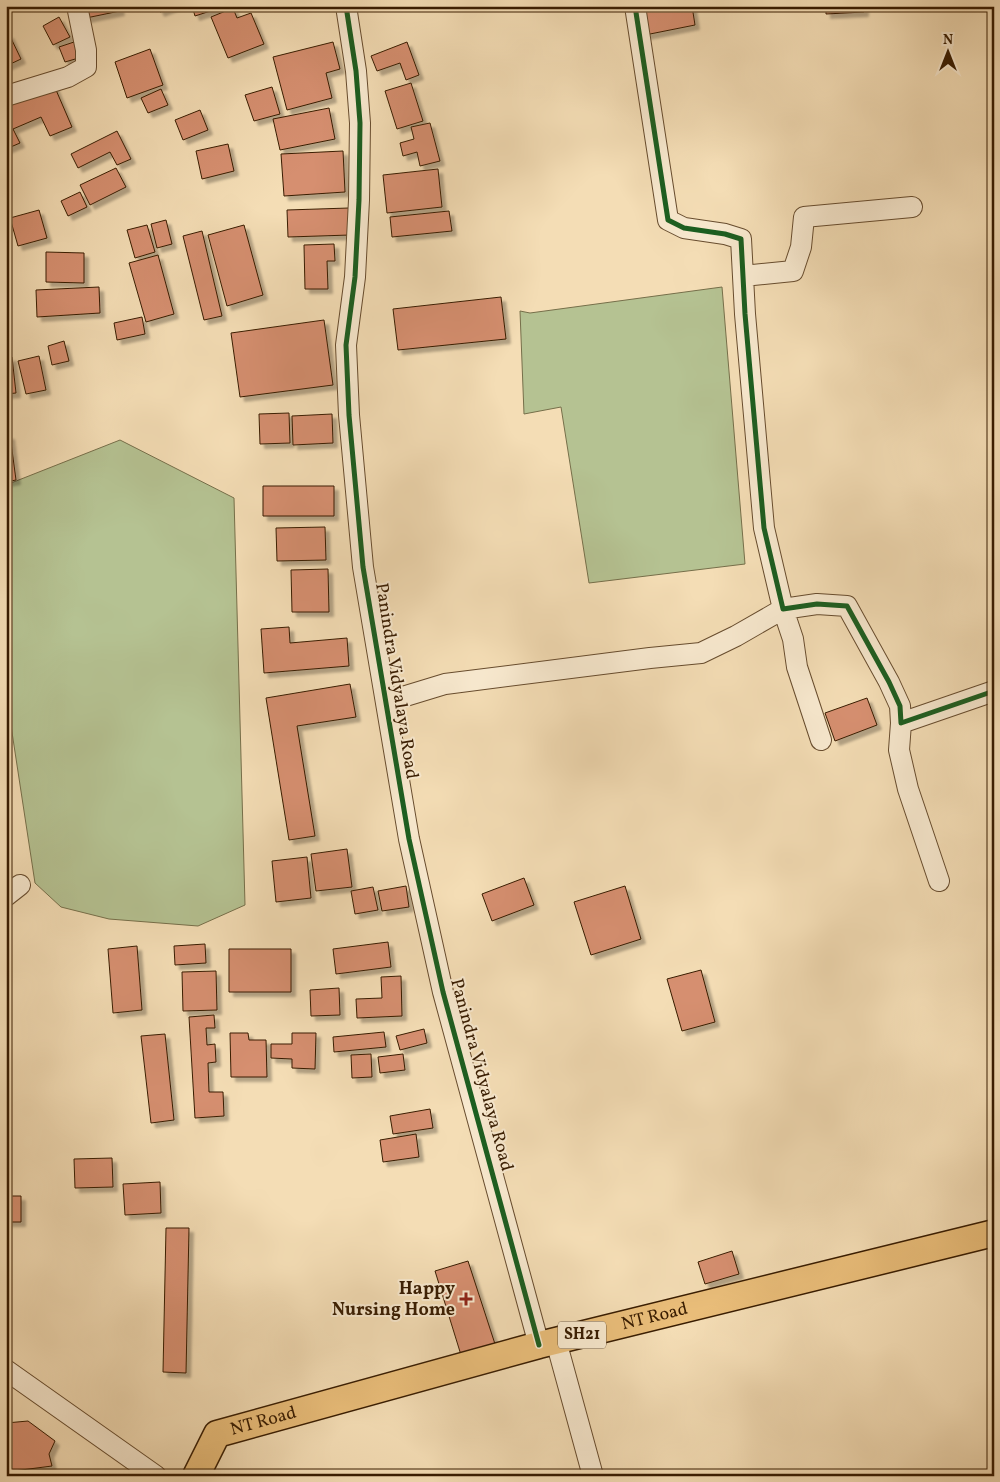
<svg xmlns="http://www.w3.org/2000/svg" width="1000" height="1482" viewBox="0 0 1000 1482" font-family="Vollkorn,serif">
<style>
.green{fill:#b5c292;stroke:#766f4a}
.building{fill:#d68f70;stroke:#381c01;filter:url(#shadow)}
.lines{fill:none;stroke-linecap:round;stroke-linejoin:round}
.minor-casing{stroke:#674c2e;stroke-width:22}
.major-casing{stroke:#381c01;stroke-width:29}
.minor{stroke:#f8e9cf;stroke-width:20}
.major{stroke:#eabe7a;stroke-width:26}
.cycleway-casing{stroke:#f8e9cf;stroke-width:8}
.cycleway{stroke:#1b5e20;stroke-width:5}
.poi-dot{fill:#8f2418;stroke:#f8e9cf;stroke-width:2}
.labels{text-anchor:middle;dominant-baseline:central;stroke-width:4;stroke-linejoin:round;paint-order:stroke}
.shield{fill:#f8e9cf;stroke:#725a3f;stroke-width:1}
.shield-label{font-size:16px;font-weight:bold;fill:#381c01}
.street-label{font-size:18px;fill:#381c01;stroke:#f8e9cf}
.poi-label{font-size:18px;font-weight:bold;fill:#381c01;stroke:#f8e9cf;text-anchor:end}
</style>
<defs>
<filter id="shadow"><feDropShadow dx="4.5" dy="4.5" stdDeviation="1" flood-color="#0004"/></filter>
</defs>
<rect width="100%" height="100%" fill="#f4ddb5"/>
<filter id="stains"><feTurbulence type="fractalNoise" baseFrequency=".004" numOctaves="4"/><feColorMatrix values="0 0 0 0 .2 0 0 0 0 .09 0 0 0 0 .02 0 0 0 .5 -.17"/></filter>
<radialGradient id="worn" r=".72"><stop offset=".6" stop-color="#630" stop-opacity="0"/><stop offset="1" stop-color="#630" stop-opacity=".3"/></radialGradient>
<path class="green" d="M722 287 745 564 589 583 561 407 524 414 520 311 530 313Z
M120 440 234 498 245 905 198 926 109 919 61 907 35 883 6 693V485Z"/>
<path class="building" d="M83 6H119L120 11 86 18Z
M157 6H175L160 12Z
M192 6H226L195 16Z
M640 6H692L695 25 645 35Z
M826 6H864V12L826 14Z
M233 8 237 18 251 13 264 44 228 58 211 17Z
M59 17 70 37 53 45 43 26Z
M9 34 21 59 6 66V35Z
M77 41 82 57 65 62 59 47Z
M333 42 340 69 326 73 332 98 287 110 273 57Z
M407 42 419 75 406 80 400 63 377 71 371 56Z
M150 49 163 85 127 98 115 62Z
M53 83 72 127 50 136 41 117 13 129 20 143 6 149V104Z
M411 83 423 121 397 129 385 91Z
M272 87 280 114 254 121 245 95Z
M161 89 168 105 148 113 141 98Z
M329 108 335 139 280 150 273 119Z
M200 110 208 130 183 140 175 120Z
M430 123 440 161 420 166 417 152 403 156 400 143 414 139 411 127Z
M117 131 131 159 117 165 110 152 78 168 71 154Z
M228 144 234 171 202 179 196 151Z
M343 151 345 192 284 196 281 154Z
M116 168 126 187 90 205 80 185Z
M438 169 442 207 387 213 383 175Z
M80 192 87 207 68 216 61 201Z
M349 208 350 235 288 237 287 210Z
M39 210 47 238 18 246 10 218Z
M449 211 452 231 392 237 390 217Z
M166 220 172 244 157 248 151 224Z
M147 225 155 252 135 258 127 230Z
M244 225 263 295 227 306 208 235Z
M202 231 222 316 204 320 183 236Z
M334 244 335 261H327L328 289H305L304 245Z
M46 252 84 253V283L46 282Z
M158 255 174 314 146 322 129 263Z
M99 287 100 313 37 317 36 290Z
M501 297 506 339 398 350 393 309Z
M142 317 145 334 117 340 114 323Z
M324 320 333 385 240 397 231 333Z
M64 341 69 361 52 365 48 346Z
M39 356 46 390 26 394 18 361Z
M6 357H12L16 393 6 394Z
M289 413 290 443 260 444 259 414Z
M332 414 333 443 293 445 292 416Z
M6 435H10L16 480 6 482Z
M263 486H334V516H263Z
M325 527 326 560 277 561 276 528Z
M328 569 329 612H292L291 570Z
M289 627 290 643 347 638 349 666 264 673 261 629Z
M350 684 356 717 297 726 315 836 289 840 266 698Z
M867 698 877 725 835 741 825 713Z
M347 849 352 887 316 891 311 854Z
M307 857 311 898 276 902 272 861Z
M524 878 534 905 492 921 482 894Z
M406 886 409 907 382 911 378 891Z
M625 886 641 939 591 955 574 902Z
M373 887 378 910 355 914 351 891Z
M388 942 391 967 336 974 333 949Z
M205 944 206 963 175 965 174 946Z
M137 946 142 1010 113 1013 108 949Z
M229 949H291V992H229Z
M701 970 715 1022 682 1031 667 979Z
M216 971 217 1010 183 1011 182 972Z
M401 976 402 1016 357 1018 356 999 382 998 381 977Z
M339 988 340 1015 311 1016 310 990Z
M214 1015 215 1028H206L207 1045 215 1044 216 1062 208 1063 209 1092H223L224 1116 195 1118 189 1017Z
M424 1029 427 1043 400 1050 396 1036Z
M384 1032 386 1047 334 1052 333 1037Z
M230 1033H248L249 1040H266L267 1077H231Z
M292 1033H316L315 1069 292 1068V1059L271 1058V1044H292Z
M165 1034 174 1120 151 1123 141 1036Z
M371 1054 372 1077 352 1078 351 1055Z
M403 1054 405 1070 380 1073 378 1057Z
M430 1109 433 1128 393 1134 390 1116Z
M416 1134 419 1157 383 1162 380 1140Z
M112 1158 113 1187 75 1188 74 1159Z
M160 1182 161 1213 125 1215 123 1184Z
M6 1196H21V1222H6Z
M166 1228H189L186 1373 163 1372Z
M732 1251 739 1274 705 1284 698 1262Z
M468 1261 495 1344 461 1355 435 1271Z
M28 1421 55 1441 49 1454 52 1466 6 1472V1423Z
M71 1471 72 1476H37Z"/>
<g class="lines">
<defs>
<path id="minor" d="M346 6 356 71 360 123 359 200 355 277 346 345 349 415 363 567 409 839 443 992 539 1345
M635 6 668 220 684 228 725 234 741 239 745 314 764 528 783 609 817 604 847 606 889 682 900 706 901 723 994 691
M6 96 68 77 86 67V50L77 6
M743 276 793 271 801 247 804 217 912 207
M386 702 445 684 650 658 701 653 736 636 783 609 793 639 797 667 821 740
M901 723 899 750 908 789 939 881
M6 896 20 885
M556 1341 593 1476
M6 1370 156 1476"/>
<g id="major">
<path id="s1" d="M196 1476 217 1434 539 1345 994 1233"/>
</g>
</defs>
<use href="#minor" class="minor-casing"/>
<use href="#major" class="major-casing"/>
<use href="#minor" class="minor"/>
<use href="#major" class="major"/>
<defs>
<path id="cycleway" d="M346 6 356 71 360 123 359 200 355 277 346 345 349 415 363 567 409 839 443 992 539 1345
M635 6 668 220 684 228 725 234 741 239 745 314 764 528 783 609 817 604 847 606 889 682 900 706 901 723 994 691"/>
</defs>
<use href="#cycleway" class="cycleway-casing"/>
<use href="#cycleway" class="cycleway"/>
</g>
<path class="poi-dot" d="M463.5 1291.5h5v5h5v5h-5v5h-5v-5h-5v-5h5z"/>
<g class="labels">
<rect class="shield" x="558" y="1321.5" width="48" height="27" rx="4"/>
<g class="shield-label">
<text x="582" y="1335">SH21</text>
</g>
<g class="street-label">
<text transform="translate(396 681) rotate(81)">Panindra Vidyalaya Road</text>
<text transform="translate(481 1075) rotate(75)">Panindra Vidyalaya Road</text>
<text stroke="none"><textPath href="#s1" startOffset="500">NT Road</textPath></text>
<text stroke="none"><textPath href="#s1" startOffset="95">NT Road</textPath></text>
</g>
<g class="poi-label">
<text x="455" y="1289">Happy<tspan x="455" dy="21">Nursing Home</tspan></text>
</g>
</g>
<rect width="1000" height="1482" fill="none" stroke="#f4ddb5" stroke-width="25"/>
<rect x="8" y="8" width="985" height="1467" fill="none" stroke="#381c01" stroke-width="2.5"/>
<rect x="12" y="12" width="975" height="1457" fill="none" stroke="#381c01"/>
<g transform="translate(948 52)" stroke="#f8e9cf" stroke-width="4" paint-order="stroke">
<path d="M0-4L9 19L0 12L-9 19Z" fill="#381c01"/>
<text y="-8" font-size="14" font-weight="bold" text-anchor="middle" fill="#381c01">N</text>
</g>
<rect width="100%" height="100%" filter="url(#stains)"/>
<rect width="100%" height="100%" fill="url(#worn)"/>
</svg>
